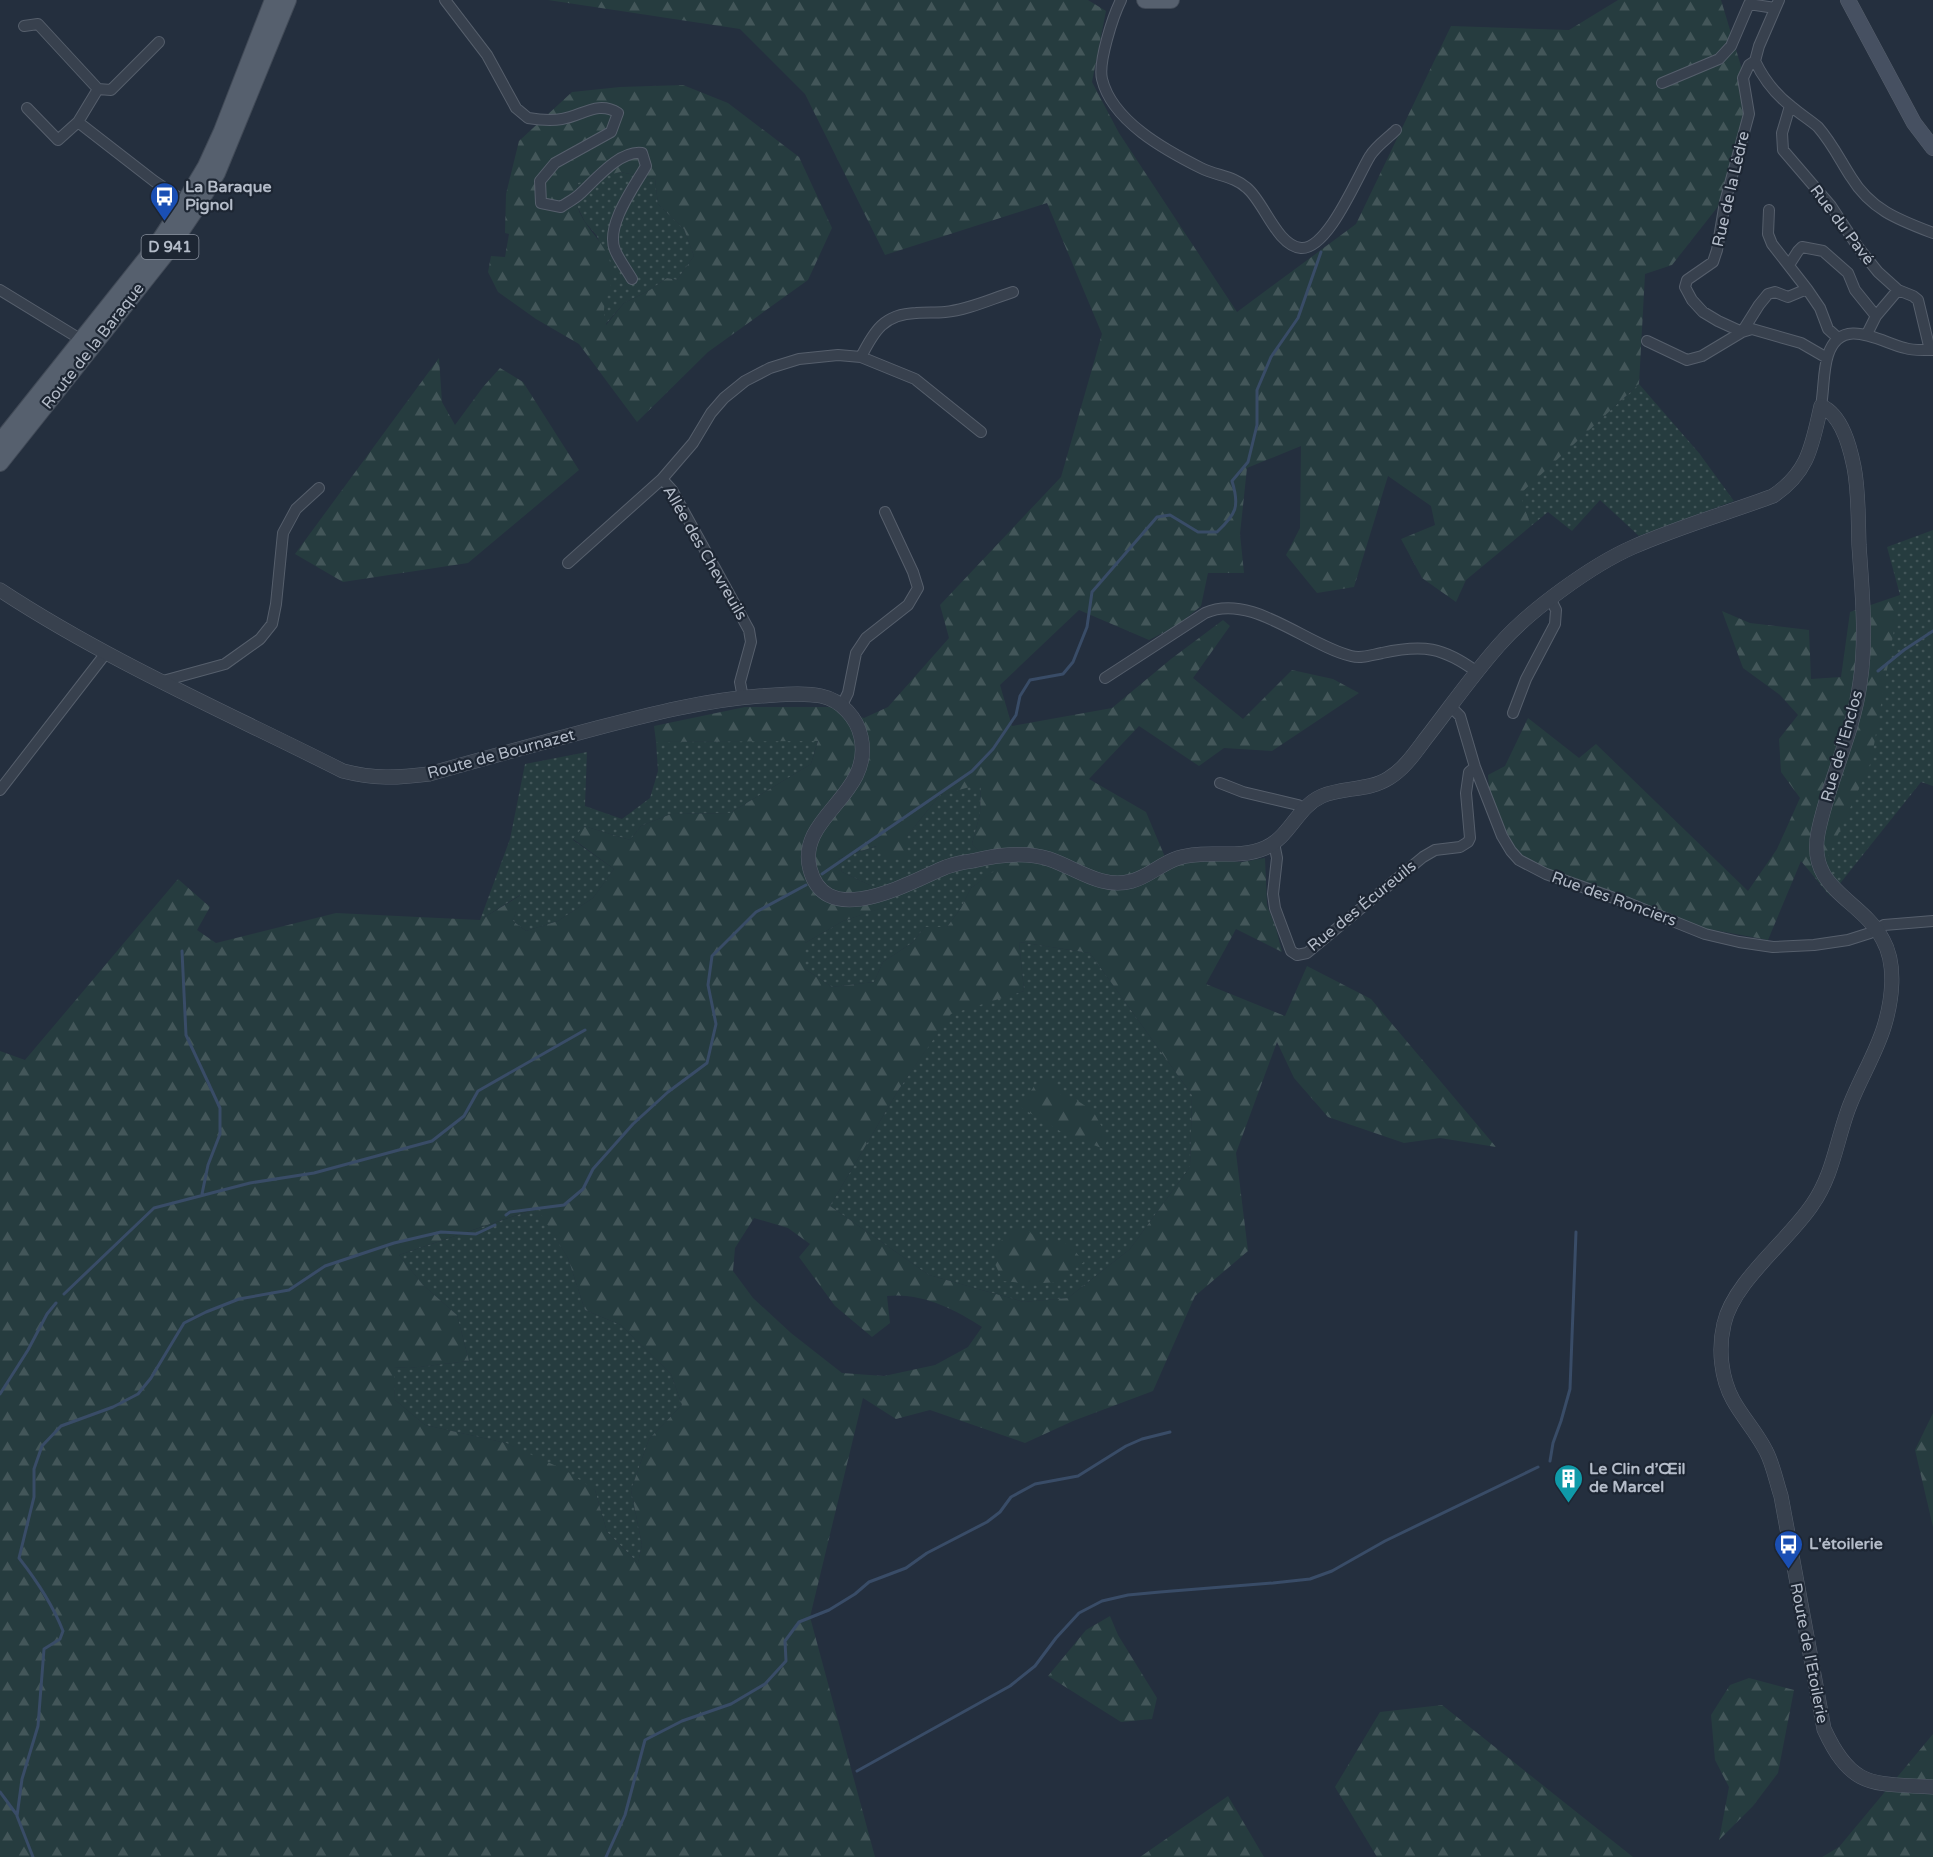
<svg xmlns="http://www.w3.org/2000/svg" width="1933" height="1857" viewBox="0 0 1933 1857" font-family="'Varela Round',sans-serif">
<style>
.grass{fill:url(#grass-dots)}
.forest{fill:url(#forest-firs);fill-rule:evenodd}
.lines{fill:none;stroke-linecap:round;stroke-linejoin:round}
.stream{stroke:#394c67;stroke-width:3}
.minor-casing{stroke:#565f6c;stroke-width:12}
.tertiary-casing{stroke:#565f6c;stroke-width:15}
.secondary-casing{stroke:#565f6c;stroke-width:16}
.primary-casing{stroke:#414a57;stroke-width:18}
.minor{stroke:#38414e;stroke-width:10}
.tertiary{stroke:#38414e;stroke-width:14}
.secondary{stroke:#465061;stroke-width:15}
.primary{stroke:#56606e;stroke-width:16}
.labels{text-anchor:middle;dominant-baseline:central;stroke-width:4.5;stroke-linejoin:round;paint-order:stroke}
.shield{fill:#1d2633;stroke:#878f9c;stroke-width:1.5}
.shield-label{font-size:15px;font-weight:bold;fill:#b4bcc9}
.poi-label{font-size:16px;font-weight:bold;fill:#b4bcc9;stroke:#1d2633;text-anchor:start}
.street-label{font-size:16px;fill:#b4bcc9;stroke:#1d2633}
</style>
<defs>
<pattern id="grass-dots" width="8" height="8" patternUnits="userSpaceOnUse" patternTransform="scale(1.5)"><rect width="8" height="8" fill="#263c3f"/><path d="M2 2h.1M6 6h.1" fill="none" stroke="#435659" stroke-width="1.8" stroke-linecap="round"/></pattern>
<pattern id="forest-firs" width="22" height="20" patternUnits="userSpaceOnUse" patternTransform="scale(1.5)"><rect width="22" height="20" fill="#263c3f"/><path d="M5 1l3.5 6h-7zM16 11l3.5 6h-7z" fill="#435659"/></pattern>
</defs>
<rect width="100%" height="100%" fill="#242f3e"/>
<path class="grass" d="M620 172 655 179 658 204 684 229 694 256 677 280 667 278 650 290 624 303 605 325 602 309 612 276 597 236 585 222 576 204 578 182Z
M1639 384 1699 453 1734 501 1639 536 1600 500 1572 531 1548 512 1531 526 1519 494Z
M1933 530V786L1921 782 1830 896 1811 873 1826 861 1900 595 1887 547Z
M818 740 811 764 730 813 671 814 641 826 630 840 584 826 573 840 614 869 593 898 558 921 526 931 513 921 520 895 480 920 510 839 525 764 587 752 585 806 622 819 650 798 658 771 656 742Z
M981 783 980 814 972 844 998 869 971 888 961 908 947 927H925L912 943 883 962 874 982 832 987 805 969V943L843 921 885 907 876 888 842 872 838 859 907 836 940 795Z
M1019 942 1090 953 1192 1095 1190 1167 1130 1249 1068 1298 1024 1302 929 1275 830 1206 899 1089 951 1013 1024 991Z
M538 1208 568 1258 585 1310 621 1325 671 1374 682 1405 649 1439 631 1490 642 1545 638 1563 607 1532 595 1490 506 1443 425 1425 395 1400 393 1367 409 1368 469 1361 457 1315 423 1285 399 1255Z"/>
<path class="forest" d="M548 0H1088L1106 11 1092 82 1119 133 1237 312 1356 224 1451 26 1569 30 1618 0H1721L1754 109 1731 190 1672 265 1645 274 1639 384 1520 494 1531 526 1466 580 1456 602 1422 578 1401 539 1435 525 1431 506 1388 476 1354 587 1317 593 1286 555 1300 528 1301 446 1247 468 1240 534 1244 573H1208L1201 606 1178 625 1149 640 1079 610 1000 685 1012 726 1112 708 1171 659 1223 620 1230 626 1193 678 1243 719 1292 670 1333 679 1359 693 1272 751 1224 748 1199 766 1139 726 1089 779 1146 812 1165 857 1242 862 1265 858 1267 905 1276 928 1282 952 1236 929 1206 984 1285 1016 1307 966 1371 999 1496 1147 1440 1138 1404 1143 1328 1117 1294 1078 1277 1042 1236 1153 1248 1251 1195 1296 1153 1391 1073 1421 1025 1443 930 1410 896 1419 863 1398 810 1617 875 1857H0V1051L25 1060 178 879 210 907 197 930 216 943 336 913 480 920 521 895 513 921 526 931 558 921 593 898 614 869 573 839 584 826 630 840 641 826 671 814 730 813 811 764 818 741 656 742 654 726 745 707H833L864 718 888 707 949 638 940 605 1061 477 1102 334 1047 203 885 255 805 94 740 29ZM981 784 980 814 972 844 997 869 971 888 961 908 947 927H925L912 943 883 962 874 982 832 987 805 969V943L843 921 886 907 876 888 842 872 838 859 876 846 889 859 905 857 907 836 940 795ZM1019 942 1090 953 1192 1095 1190 1167 1130 1249 1068 1298 1024 1302 929 1275 830 1206 899 1089 951 1014 1024 991ZM537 1208 568 1258 585 1310 621 1325 671 1374 682 1405 649 1439 631 1490 642 1545 638 1563 607 1532 595 1490 565 1470 506 1443 425 1425 395 1400 394 1367 409 1368 469 1361 457 1315 423 1285 399 1255ZM754 1218 788 1228 810 1244 799 1257 835 1306 872 1337 890 1323 887 1296C920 1292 955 1309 982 1327L968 1347 935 1365 884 1376 842 1373 791 1333 753 1298 733 1271 735 1248Z
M683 85 728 103 799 157 832 228 808 280 708 352 637 422 579 344 536 319 498 292 488 272 491 256 505 257 509 234 505 233 506 194 519 141 572 92 620 87ZM620 172 655 179 658 204 684 229 694 256 677 280 667 278 650 290 624 303 606 325C599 301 612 295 612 275 612 246 585 231 577 206 575 199 577 190 578 183Z
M439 358 442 402 455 425 483 387 500 368 523 382 579 470 468 563 343 582 295 554Z
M1900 595 1871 762 1826 861 1811 873 1801 861 1768 940 1703 928 1545 871 1514 850 1489 789 1488 775 1505 766 1528 718 1579 758 1596 744 1748 891 1777 849 1800 798 1781 772 1779 739 1798 715 1780 695 1743 668 1722 611 1750 623 1809 630 1811 679 1841 677 1850 612Z
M1046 1076 1062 1096 1075 1099 1093 1111 1108 1138 1104 1149 1065 1134 1020 1107 1035 1085Z
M1025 1228 1044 1244C1065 1236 1071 1246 1084 1262L1056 1282 1031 1284 1003 1281 995 1264 998 1243 1014 1232Z
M1933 1413V1527L1915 1450Z
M1110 1616 1118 1635 1157 1698 1152 1719 1121 1722 1048 1676 1086 1630Z
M1749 1678 1794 1690 1778 1773 1753 1806 1719 1840 1729 1787 1715 1760 1711 1715 1730 1685Z
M1442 1705 1633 1857H1377L1335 1787 1380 1712Z
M1933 1734V1857H1822L1839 1847Z
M1228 1796 1264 1857H1140Z"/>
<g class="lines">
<path class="stream" d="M1878 671 1904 650 1933 631
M822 874 972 771 993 749 1016 715 1020 696 1030 680 1063 674 1073 662 1087 627 1092 592 1157 517 1170 515 1198 532H1217C1236 514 1240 507 1232 481L1248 462 1257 425V390L1271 357 1298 318 1321 252
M182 951 186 1035 220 1108V1134L208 1165 202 1194
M506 1215 510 1212 564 1205 583 1189 593 1169 633 1124 668 1092 707 1063 716 1024 708 985 712 956 756 912 806 885
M64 1294 154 1208 250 1183 314 1173 432 1141 464 1116 478 1091 585 1030
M0 1394 28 1350 47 1314 56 1303
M1550 1461 1553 1443 1561 1421 1570 1389 1576 1232
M857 1771 1010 1686 1035 1666 1056 1638 1079 1613 1102 1601 1128 1595 1160 1592 1273 1583 1310 1579 1332 1571 1385 1541 1538 1467
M0 1792 17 1815
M33 1857 17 1816 22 1779 38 1726 44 1649 60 1639 63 1631C52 1603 37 1581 19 1558L34 1497V1469L42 1446 61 1426 113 1407 138 1394 151 1378 184 1323 206 1312 239 1299 289 1290 325 1266 394 1243 441 1232 476 1234 495 1225
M606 1857 625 1815 645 1740 682 1721 731 1704 765 1684 786 1661 785 1641 799 1622 829 1610 855 1594 869 1582 906 1568 927 1553 987 1522 1000 1512 1011 1497 1035 1484 1078 1476 1126 1446 1142 1439 1170 1432"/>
<defs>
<path id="minor" d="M445 0 487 55 516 108 528 118C540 120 551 121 562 119 582 116 598 100 618 113L611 132 555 163 540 181 541 203 561 207C568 202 575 199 581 193 596 179 620 150 642 153L646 166C634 187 605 226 615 250 619 260 627 270 632 279
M1121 0C1113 16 1098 62 1102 79 1112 121 1165 150 1201 168 1217 176 1234 176 1247 188 1264 202 1277 246 1301 248 1328 250 1358 175 1370 156 1376 146 1388 138 1396 130
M1779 0 1759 46 1755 61C1764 80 1776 95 1792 107 1800 114 1810 120 1818 127 1832 143 1840 160 1851 177 1871 210 1899 220 1933 233
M24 26 38 24 98 89 78 122 58 140 27 108
M1755 61 1749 65 1743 78 1749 114 1725 202 1717 250 1713 262 1687 280 1685 287 1692 300 1703 312 1718 321 1742 332 1752 329 1801 343 1827 358
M1662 83 1719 59 1731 46 1749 4 1775 8
M98 89 111 90 159 42
M1790 106 1782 133 1783 150 1831 206 1858 247 1878 272 1898 290 1913 296 1918 300 1930 350
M78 122 154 181 188 204
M1769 210 1768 234 1772 244 1807 289 1820 308 1828 329 1838 338
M1789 265 1798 251 1802 247 1823 251 1848 273 1855 290 1876 316
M0 290 85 342
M1867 334 1876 316 1898 290
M1647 341 1687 360 1702 356 1742 332 1759 305 1768 294 1775 292 1788 297 1807 289
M861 357C874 331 884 314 916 313 926 312 935 313 945 312 968 310 991 299 1013 292
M1821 406C1824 389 1823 370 1828 355 1841 315 1880 342 1905 348 1913 351 1924 350 1933 350
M568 563 662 479
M1105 678 1205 613C1251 592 1306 645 1351 656 1362 659 1371 655 1382 653 1423 644 1443 647 1477 672
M163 681 225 664 260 639 272 624 276 604 283 533 296 509 319 488
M743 698 740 682 751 642 749 630 672 490 662 479 693 443 711 413 724 398 745 381 770 368 799 359 838 355 861 357 915 379 981 432
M842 705 848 693 856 653 866 638 908 605 918 588 913 572 885 512
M1450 706 1460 716 1475 767 1502 836 1511 851 1519 860 1546 874 1628 903 1705 934 1739 942 1773 947 1814 945 1848 940 1870 933 1884 925 1933 921
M1513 713 1526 679 1555 624 1556 610 1551 600
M1220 783 1243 792 1298 805 1304 809
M0 790 106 653
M1274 843 1277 858 1273 894 1275 908 1291 951 1297 955 1307 953 1423 857 1435 850 1460 847 1468 842 1470 838 1466 793 1469 772 1475 767"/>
<path id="tertiary" d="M0 590C108 661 228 713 343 771 374 779 397 778 429 774 485 758 541 743 597 728 651 714 705 700 760 696 779 695 802 692 821 696 841 700 857 718 861 737 874 795 796 817 810 869 826 932 912 881 946 867 955 864 963 862 972 861 997 855 1024 851 1049 859 1076 868 1102 890 1132 881 1148 877 1162 863 1178 858 1206 849 1237 860 1265 848 1290 837 1297 807 1322 796 1343 787 1369 791 1389 778 1406 768 1418 748 1430 733 1453 703 1475 672 1500 644 1530 610 1592 565 1633 547 1678 527 1727 513 1773 496 1809 472 1812 445 1821 406 1842 415 1850 447 1854 467 1859 492 1858 520 1859 545 1862 591 1867 638 1860 683 1853 735 1828 782 1818 833 1807 890 1862 899 1883 940 1897 965 1892 1001 1884 1027 1875 1056 1858 1082 1848 1110 1836 1143 1833 1175 1812 1205 1788 1241 1733 1282 1724 1324 1718 1349 1721 1378 1733 1400 1743 1418 1757 1433 1766 1451 1773 1464 1776 1481 1781 1496L1824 1729C1852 1790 1873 1783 1933 1787"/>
<path id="secondary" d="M1848 0 1914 123 1933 148"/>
<path id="primary" d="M1145 0H1171
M0 442 156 246 184 203 206 166 222 131 273 0
M0 463 165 255 196 209 217 173 288 0"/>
</defs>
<use href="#minor" class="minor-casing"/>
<use href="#tertiary" class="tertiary-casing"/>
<use href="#secondary" class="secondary-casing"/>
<use href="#primary" class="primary-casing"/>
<use href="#minor" class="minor"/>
<use href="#tertiary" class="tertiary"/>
<use href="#secondary" class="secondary"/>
<use href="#primary" class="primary"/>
</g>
<defs>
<symbol id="bus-pin" viewBox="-11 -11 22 30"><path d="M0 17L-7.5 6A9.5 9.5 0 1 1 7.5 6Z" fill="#1a4fb4" stroke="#1d2633"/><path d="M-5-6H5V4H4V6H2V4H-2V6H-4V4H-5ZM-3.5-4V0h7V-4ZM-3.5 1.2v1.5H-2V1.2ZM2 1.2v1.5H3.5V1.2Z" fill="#fff"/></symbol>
<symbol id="building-pin" viewBox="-11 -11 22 30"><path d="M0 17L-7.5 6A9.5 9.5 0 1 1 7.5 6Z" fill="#0f9aa8" stroke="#1d2633"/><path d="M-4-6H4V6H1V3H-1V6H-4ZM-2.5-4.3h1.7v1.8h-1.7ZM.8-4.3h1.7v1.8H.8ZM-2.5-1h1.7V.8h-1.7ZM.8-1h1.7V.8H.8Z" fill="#fff"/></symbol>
</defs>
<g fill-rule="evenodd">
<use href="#bus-pin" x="148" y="180" width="33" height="45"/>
<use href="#building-pin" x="1552" y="1462" width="33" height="45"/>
<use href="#bus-pin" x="1772" y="1528" width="33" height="45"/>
</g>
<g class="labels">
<rect class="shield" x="141.5" y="235" width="57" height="24" rx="4.5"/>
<g class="shield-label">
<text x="170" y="247">D 941</text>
</g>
<g class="poi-label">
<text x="185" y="187">La Baraque<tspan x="185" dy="18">Pignol</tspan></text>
<text x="1589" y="1469">Le Clin d’Œil<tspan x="1589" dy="18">de Marcel</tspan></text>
<text x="1809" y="1544">L'étoilerie</text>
</g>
<g class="street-label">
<text transform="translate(1731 189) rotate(-77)">Rue de la Lèdre</text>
<text transform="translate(1842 225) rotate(53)">Rue du Pavé</text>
<text transform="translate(93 346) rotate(-52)">Route de la Baraque</text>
<text transform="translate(705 553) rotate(60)">Allée des Chevreuils</text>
<text transform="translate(1842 746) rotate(-74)">Rue de l'Enclos</text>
<text transform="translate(501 754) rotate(-15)">Route de Bournazet</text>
<text transform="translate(1614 899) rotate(20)">Rue des Ronciers</text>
<text transform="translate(1362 906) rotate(-39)">Rue des Écureuils</text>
<text transform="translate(1809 1653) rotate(79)">Route de l'Etoilerie</text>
</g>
</g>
</svg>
